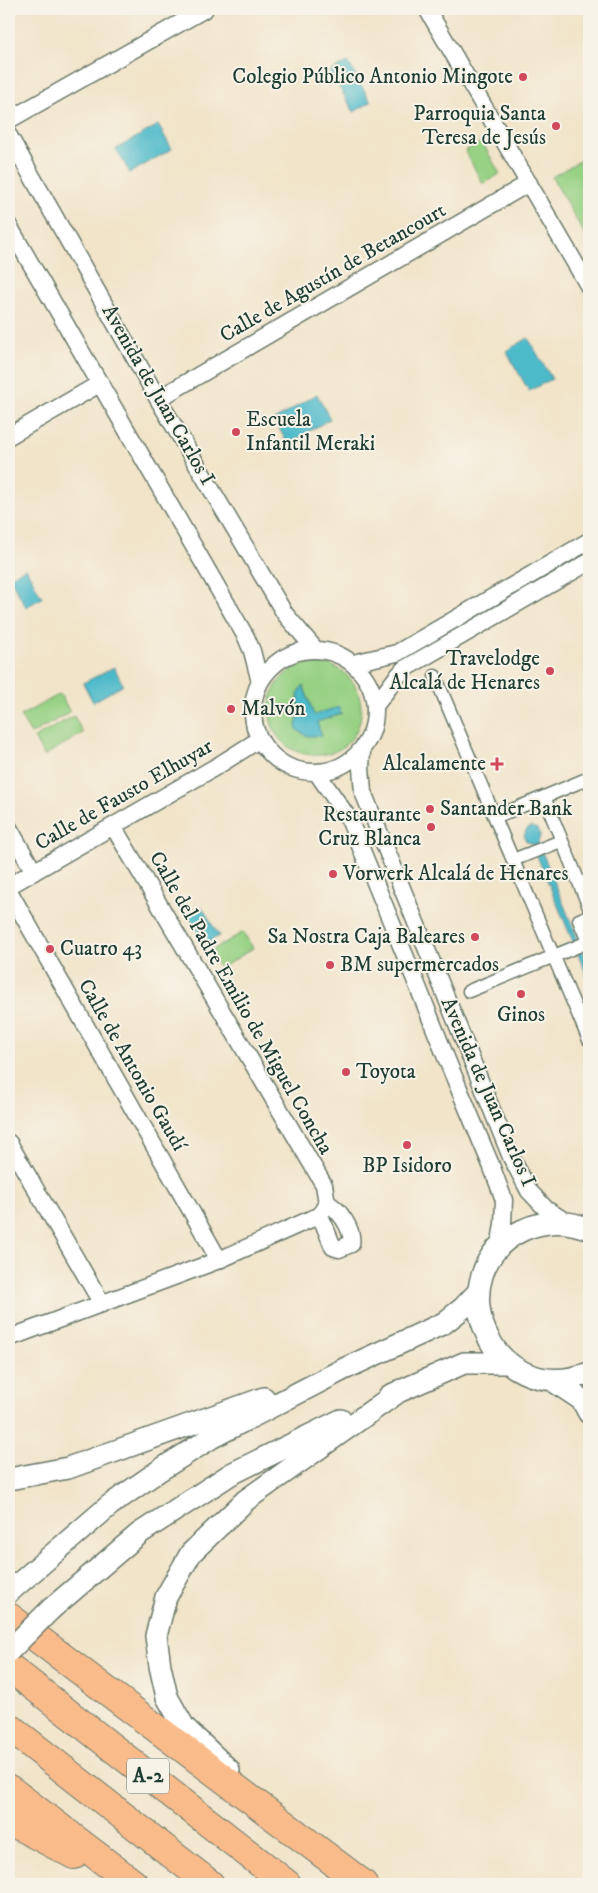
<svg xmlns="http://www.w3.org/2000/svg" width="598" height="1893" viewBox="0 0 598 1893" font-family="'IM FELL DW Pica',serif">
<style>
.green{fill:#97d184;stroke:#5b875c;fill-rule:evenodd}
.water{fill:#4ebaca;stroke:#367c7f}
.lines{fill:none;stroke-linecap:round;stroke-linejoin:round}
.pedestrian-casing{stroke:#687768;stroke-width:15}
.minor-casing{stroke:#687768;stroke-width:19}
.tertiary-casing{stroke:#687768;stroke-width:24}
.trunk-casing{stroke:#687768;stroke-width:30}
.motorway-casing{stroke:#687768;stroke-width:30}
.pedestrian{stroke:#fff;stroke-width:12}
.minor{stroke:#fff;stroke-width:16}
.tertiary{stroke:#fff;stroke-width:21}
.trunk{stroke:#fabb8b;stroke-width:28}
.motorway{stroke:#fabb8b;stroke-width:28}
.tertiary-bridge-casing{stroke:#687768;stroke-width:24;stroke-linecap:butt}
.tertiary-bridge{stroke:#fff;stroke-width:21}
.poi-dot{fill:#d1495b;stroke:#f7f3e8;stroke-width:2}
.labels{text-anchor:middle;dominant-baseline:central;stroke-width:4;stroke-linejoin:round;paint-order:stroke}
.shield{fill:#f7f3e8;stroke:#60746a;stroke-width:1}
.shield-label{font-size:20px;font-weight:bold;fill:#1f3d34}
.poi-label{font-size:21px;fill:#1f3d34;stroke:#f7f3e8;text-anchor:start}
.street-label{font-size:21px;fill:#1f3d34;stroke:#f7f3e8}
</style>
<rect width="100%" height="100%" fill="#f7f3e8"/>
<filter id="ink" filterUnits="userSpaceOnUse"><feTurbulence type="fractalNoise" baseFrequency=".02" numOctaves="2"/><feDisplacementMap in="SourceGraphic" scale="10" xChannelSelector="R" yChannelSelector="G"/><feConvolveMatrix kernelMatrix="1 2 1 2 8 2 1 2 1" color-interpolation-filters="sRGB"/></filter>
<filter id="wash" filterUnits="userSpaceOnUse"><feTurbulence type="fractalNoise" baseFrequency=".0096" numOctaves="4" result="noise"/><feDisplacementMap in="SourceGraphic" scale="20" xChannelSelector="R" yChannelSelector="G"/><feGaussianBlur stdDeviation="1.12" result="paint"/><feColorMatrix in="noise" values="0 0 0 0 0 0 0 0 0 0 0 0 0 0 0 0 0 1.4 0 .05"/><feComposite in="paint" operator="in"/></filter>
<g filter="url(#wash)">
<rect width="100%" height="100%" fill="#f1e4c9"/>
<path class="green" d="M482 142 500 174 483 184 465 151Z
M589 155V242L552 177Z
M317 662C378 669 374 755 316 755 255 755 253 666 317 662ZM304 686 314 715 339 707 341 714 316 722 296 725 300 710 297 699Z
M60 694 70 712 31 734 20 716Z
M74 716 83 733 44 756 34 738Z
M243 932 253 948 220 969 209 952Z"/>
<path class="water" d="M348 62 371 102 354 112 330 72Z
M158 125 172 149 130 173 116 149Z
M528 338 552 379 529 391 506 351Z
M317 394 330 419 288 444 274 420Z
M26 568 42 598 26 607 9 577Z
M114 667 123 685 93 702 83 683Z
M303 685 314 715 339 707 341 714 317 722 322 736H307L297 730 296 725 300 710 298 694Z
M531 827C540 828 542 834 538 842L589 966V980L532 844 527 842 524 837 526 830Z
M202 907 219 936 205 944 188 915Z"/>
</g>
<g filter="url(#ink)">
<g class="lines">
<defs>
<path id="pedestrian" d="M435 676 589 1040
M544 797 589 778
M495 817 544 797 589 907
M513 860 561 841
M589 916 579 920 589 944
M469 991 588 942"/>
<path id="minor" d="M427 9 589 287
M9 120 205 9
M9 136 158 399 285 614 315 649
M9 226 246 637 252 651 260 682
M158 399 529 183
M9 436 101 383
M253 711a61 61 0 1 1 122 0a61 61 0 1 1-122 0Z
M353 663 397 653 589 541
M375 706 396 678 404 669 589 562
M362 750 361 768 363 792 511 1157 529 1191 546 1209 568 1223
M317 773 349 819 418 987 447 1060 491 1165 504 1200 503 1224 499 1248
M9 828 34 872
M9 886 219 765 260 739
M9 891 219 1260
M9 1143 102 1304
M320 1215 333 1247 339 1249 351 1244C354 1230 339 1209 327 1203
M9 1338 219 1260 320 1215 327 1203 324 1185 113 826"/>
<path id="tertiary" d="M589 1229C567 1220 545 1220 523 1230 436 1270 487 1411 589 1373
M552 1380 582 1400 589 1413
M389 1396 464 1363H509
M9 1479 68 1468 264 1398
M9 1592 110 1505 160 1470 211 1438 344 1369 444 1323 463 1308 479 1291
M51 1609 140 1533 231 1474 341 1420
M229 1770 184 1727 167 1697 160 1666 156 1636 166 1597 191 1553 246 1500 401 1390"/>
<path id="trunk" d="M9 1617 363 1884
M9 1789 134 1884
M9 1823 15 1824 74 1855"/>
<path id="motorway" d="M9 1667 287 1884
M9 1727 210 1884"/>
</defs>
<use href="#pedestrian" class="pedestrian-casing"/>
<use href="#minor" class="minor-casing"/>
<use href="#tertiary" class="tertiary-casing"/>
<use href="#trunk" class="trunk-casing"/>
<use href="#motorway" class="motorway-casing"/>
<use href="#pedestrian" class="pedestrian"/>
<use href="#minor" class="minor"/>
<use href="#tertiary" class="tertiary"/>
<use href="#trunk" class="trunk"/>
<use href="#motorway" class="motorway"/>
<defs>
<path id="tertiary-bridge" d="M9 1651 51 1609"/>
</defs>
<use href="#tertiary-bridge" class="tertiary-bridge-casing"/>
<use href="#tertiary-bridge" class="tertiary-bridge"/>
</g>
</g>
<g class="poi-dot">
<circle cx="523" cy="77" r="5"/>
<circle cx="556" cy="126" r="5"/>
<circle cx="236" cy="432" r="5"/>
<circle cx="550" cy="671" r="5"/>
<circle cx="231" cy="709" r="5"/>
<path d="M494.5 756.5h5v5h5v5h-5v5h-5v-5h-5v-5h5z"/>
<circle cx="430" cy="809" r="5"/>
<circle cx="431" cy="827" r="5"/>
<circle cx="333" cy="874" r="5"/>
<circle cx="475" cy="937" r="5"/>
<circle cx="50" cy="949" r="5"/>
<circle cx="330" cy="965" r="5"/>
<circle cx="521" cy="994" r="5"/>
<circle cx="346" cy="1072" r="5"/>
<circle cx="407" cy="1145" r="5"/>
</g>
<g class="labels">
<rect class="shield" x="127" y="1758.5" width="42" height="35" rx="4"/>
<g class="shield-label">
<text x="148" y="1776">A-2</text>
</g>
<g class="poi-label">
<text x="513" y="77" text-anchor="end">Colegio Público Antonio Mingote</text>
<text x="546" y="114" text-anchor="end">Parroquia Santa<tspan x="546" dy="24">Teresa de Jesús</tspan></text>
<text x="246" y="420">Escuela<tspan x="246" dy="24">Infantil Meraki</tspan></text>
<text x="540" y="659" text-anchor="end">Travelodge<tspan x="540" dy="24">Alcalá de Henares</tspan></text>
<text x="241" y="709">Malvón</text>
<text x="486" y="764" text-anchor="end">Alcalamente</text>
<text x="440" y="809">Santander Bank</text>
<text x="421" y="815" text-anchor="end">Restaurante<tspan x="421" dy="24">Cruz Blanca</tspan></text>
<text x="343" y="874">Vorwerk Alcalá de Henares</text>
<text x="465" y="937" text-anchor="end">Sa Nostra Caja Baleares</text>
<text x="60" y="949">Cuatro 43</text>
<text x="340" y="965">BM supermercados</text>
<text x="521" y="1015" text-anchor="middle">Ginos</text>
<text x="356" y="1072">Toyota</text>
<text x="407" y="1166" text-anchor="middle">BP Isidoro</text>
</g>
<g class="street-label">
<text transform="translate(333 273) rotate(-30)">Calle de Agustín de Betancourt</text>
<text transform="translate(158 395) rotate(60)">Avenida de Juan Carlos I</text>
<text transform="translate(124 795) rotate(-30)">Calle de Fausto Elhuyar</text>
<text transform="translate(241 1003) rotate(60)">Calle del Padre Emilio de Miguel Concha</text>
<text transform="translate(132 1065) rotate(60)">Calle de Antonio Gaudí</text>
<text transform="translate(488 1092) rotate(66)">Avenida de Juan Carlos I</text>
</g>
</g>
<rect width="598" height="1893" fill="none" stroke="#f7f3e8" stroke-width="30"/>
</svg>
